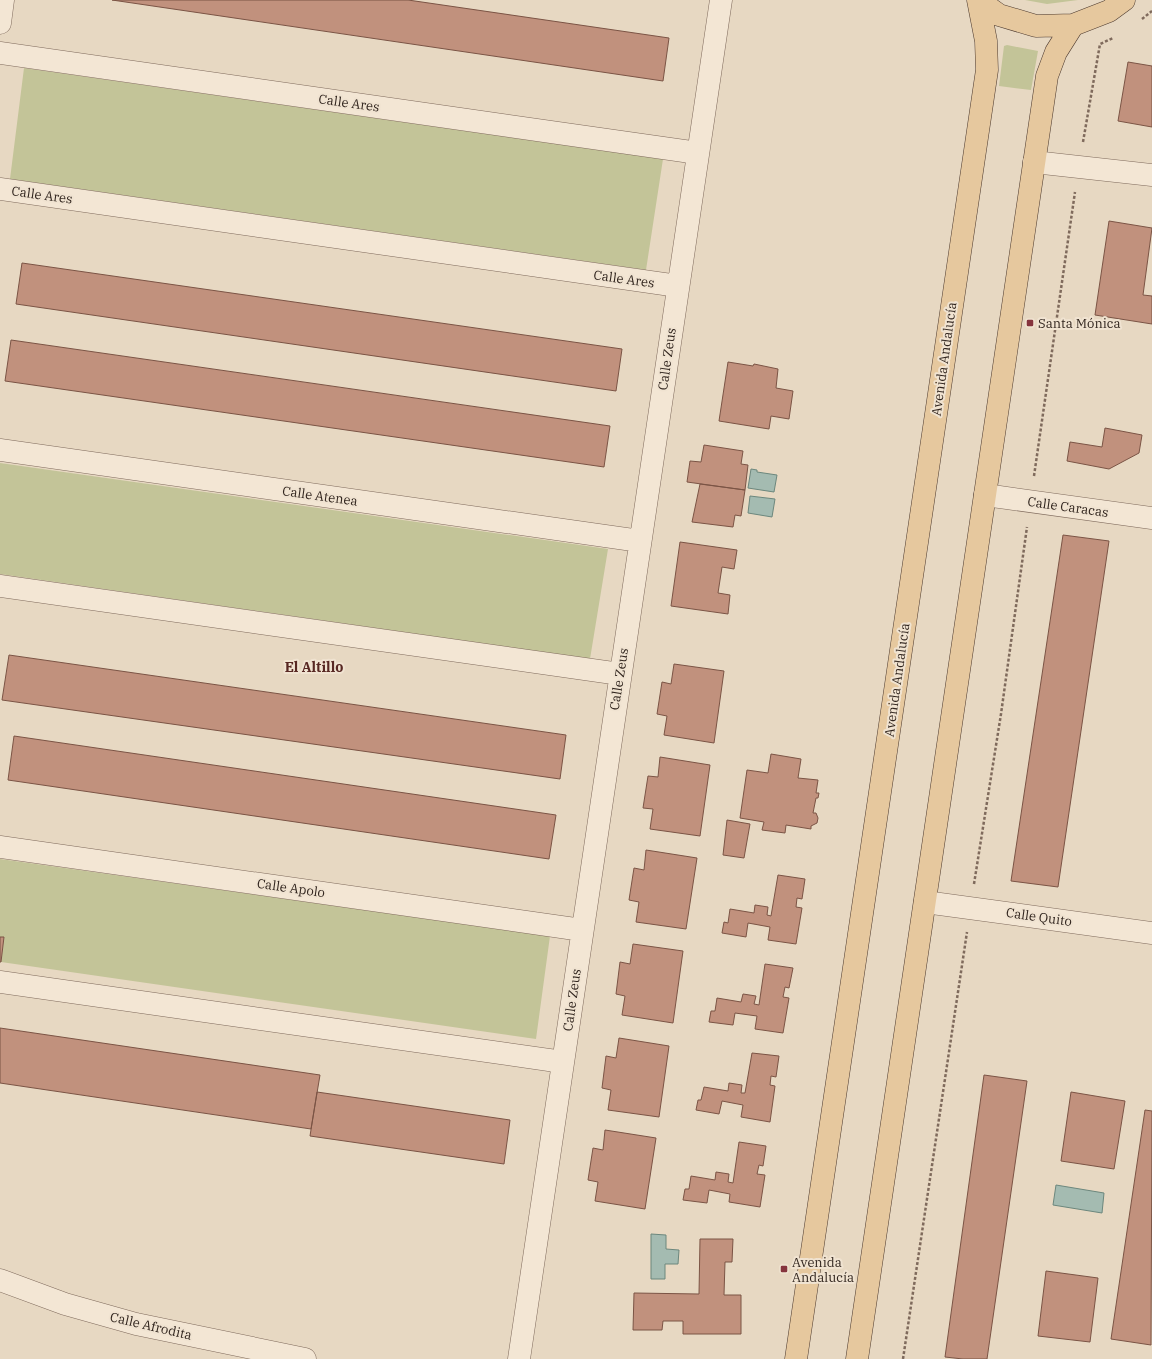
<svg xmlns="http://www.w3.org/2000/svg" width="1152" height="1359" viewBox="0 0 1152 1359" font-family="'IBM Plex Serif',serif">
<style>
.green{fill:#c3c498}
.water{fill:#a4bbb1;stroke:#6c877d}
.building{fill:#c1917d;stroke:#7b5445}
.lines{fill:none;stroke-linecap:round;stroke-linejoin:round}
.street-casing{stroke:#7f6a5c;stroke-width:23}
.primary-casing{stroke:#4d3a2f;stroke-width:23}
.path{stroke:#7f6a5c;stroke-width:2.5;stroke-dasharray:3 2;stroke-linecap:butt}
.street{stroke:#f3e6d4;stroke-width:22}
.primary{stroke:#e6c89e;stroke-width:22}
.poi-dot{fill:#86343d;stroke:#f0e3d1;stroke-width:1.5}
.labels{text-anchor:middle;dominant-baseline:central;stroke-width:4;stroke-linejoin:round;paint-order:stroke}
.street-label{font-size:13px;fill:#31251e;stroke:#f0e3d1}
.poi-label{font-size:13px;fill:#31251e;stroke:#f0e3d1;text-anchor:start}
.neighbourhood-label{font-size:14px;font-weight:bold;fill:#582823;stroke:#f0e3d1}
</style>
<rect width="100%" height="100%" fill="#e7d8c2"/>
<path class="green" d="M1025 0H1078L1047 4Z
M1007 45 1038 51 1031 90 999 86 1004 46Z
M24 68 663 159 646 270 10 179Z
M0 463 608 549 590 659 0 574Z
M0 859 550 936 536 1039 1 962 4 938 0 937Z"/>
<path class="water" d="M751 469 757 470V472L777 475 774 492 748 488Z
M750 496 775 499 772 517 748 513Z
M1056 1185 1104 1193 1102 1213 1053 1205Z
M651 1234 666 1235V1249L679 1250 678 1264H665V1279H651Z"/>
<path class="building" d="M112 0H408L669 38 663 81Z
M1128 62 1152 66V127L1118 121Z
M1109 221 1152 228 1143 295 1152 296V324L1095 315Z
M22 263 622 349 616 391 16 304Z
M11 340 610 426 604 467 5 381Z
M728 362 753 366 754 364 778 369 776 388 793 391 789 419 771 416 769 429 719 421Z
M1105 428 1142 435 1139 453 1109 469 1067 461 1070 442 1102 447Z
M704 445 743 451 741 464 748 465 745 490 687 482 690 461 701 462Z
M700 484 745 490 741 516 735 515 733 527 692 522Z
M1063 535 1109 541 1058 887 1011 881Z
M680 542 737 550 734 569 722 567 718 593 730 595 728 614 671 606Z
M9 655 566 735 560 779 2 700Z
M674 664 724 671 714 743 664 735 667 716 657 714 662 682 671 684Z
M14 736 556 815 549 859 8 780Z
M771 754 801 759 798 778 818 780 816 793H819L818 798H816L813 813H816L818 818 817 823 811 826V829L786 825 785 833 762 830 764 822 740 818 747 770 768 773Z
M660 757 710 765 700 836 650 829 653 809 643 808 648 776 658 777Z
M727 820 750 824 744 858 723 855Z
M646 850 697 858 686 929 636 922 639 902 629 900 634 868 644 870Z
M778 875 805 879 802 899 797 898 796 907 802 908 796 944 768 940 770 927 748 923 746 937 722 933 724 922 728 923 730 909 754 913 755 905 768 907 767 915 771 916Z
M0 937H4L1 962H0Z
M633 944 683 951 673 1023 622 1015 625 996 616 994 620 962 630 964Z
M765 964 793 968 789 988 785 987 783 997 789 998 783 1033 755 1029 757 1016 735 1013 733 1025 709 1022 711 1011H715L717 998 741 1002 743 994 756 996 754 1004 759 1005Z
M0 1028 320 1075 311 1129 0 1083Z
M619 1038 669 1046 659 1117 608 1110 611 1090 602 1088 606 1056 616 1058Z
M752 1053 779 1056 776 1077 771 1076 770 1085 775 1086 770 1122 741 1117 743 1105 722 1101 719 1114 696 1110 698 1100H701L704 1087 728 1091 729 1083 742 1085 741 1093H745Z
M984 1075 1027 1081 987 1359H963L945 1357Z
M317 1092 510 1120 504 1164 310 1136Z
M1071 1092 1125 1101 1114 1169 1061 1161Z
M1145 1110 1152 1111 1151 1345 1111 1339Z
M605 1130 656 1138 645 1209 595 1201 598 1182 588 1180 593 1148 603 1150Z
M739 1142 766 1146 763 1166 759 1165 757 1174 765 1175 760 1207 729 1202 730 1194 709 1190 707 1203 683 1200 685 1189H689L691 1176 715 1180 716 1172 729 1174 728 1182 733 1183Z
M700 1239H733L732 1262H725L724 1295H741V1334H683V1321H663L662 1330H633L634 1293 699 1294Z
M1046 1271 1098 1278 1090 1342 1038 1336Z"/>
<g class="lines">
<defs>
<path id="street" d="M0 23 3 0
M0 53 698 153
M1034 162 1152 175
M0 189 678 286
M0 450 640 541
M985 495 1152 518
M0 586 620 674
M0 847 582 930
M925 902 1152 933
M0 982 563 1062
M0 1280 65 1304 136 1324 305 1359
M519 1359 721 0"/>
<path id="primary" d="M978 0 999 15 1036 26 1073 25 1109 11 1124 0
M796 1359 987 70 986 41 978 0
M857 1359 1047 76 1056 52 1073 25"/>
</defs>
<use href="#street" class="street-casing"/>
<use href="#primary" class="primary-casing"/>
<path class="path" d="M1142 19 1152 11
M1083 142 1100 44 1113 38
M1034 476 1075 192
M974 884 1001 714 1027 527
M903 1359 967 932"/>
<use href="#street" class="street"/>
<use href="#primary" class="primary"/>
</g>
<g class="poi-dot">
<rect x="1026" y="319" width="8" height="8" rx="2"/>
<rect x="780" y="1265" width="8" height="8" rx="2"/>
</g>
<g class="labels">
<g class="street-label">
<text transform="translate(349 103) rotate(8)">Calle Ares</text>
<text transform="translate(42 195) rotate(8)">Calle Ares</text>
<text transform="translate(624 279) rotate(8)">Calle Ares</text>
<text transform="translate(667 359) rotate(-82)">Calle Zeus</text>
<text transform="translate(944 359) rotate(-82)">Avenida Andalucía</text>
<text transform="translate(320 496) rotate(8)">Calle Atenea</text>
<text transform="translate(1068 507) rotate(8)">Calle Caracas</text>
<text transform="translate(619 679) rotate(-81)">Calle Zeus</text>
<text transform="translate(897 680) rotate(-82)">Avenida Andalucía</text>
<text transform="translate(291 888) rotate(8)">Calle Apolo</text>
<text transform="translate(1039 917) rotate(8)">Calle Quito</text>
<text transform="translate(572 1000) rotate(-82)">Calle Zeus</text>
<text transform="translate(151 1326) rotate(13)">Calle Afrodita</text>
</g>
<g class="poi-label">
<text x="1038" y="323">Santa Mónica</text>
<text x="792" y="1262">Avenida<tspan x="792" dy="15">Andalucía</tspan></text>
</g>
<g class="neighbourhood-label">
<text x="314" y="667">El Altillo</text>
</g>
</g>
</svg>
